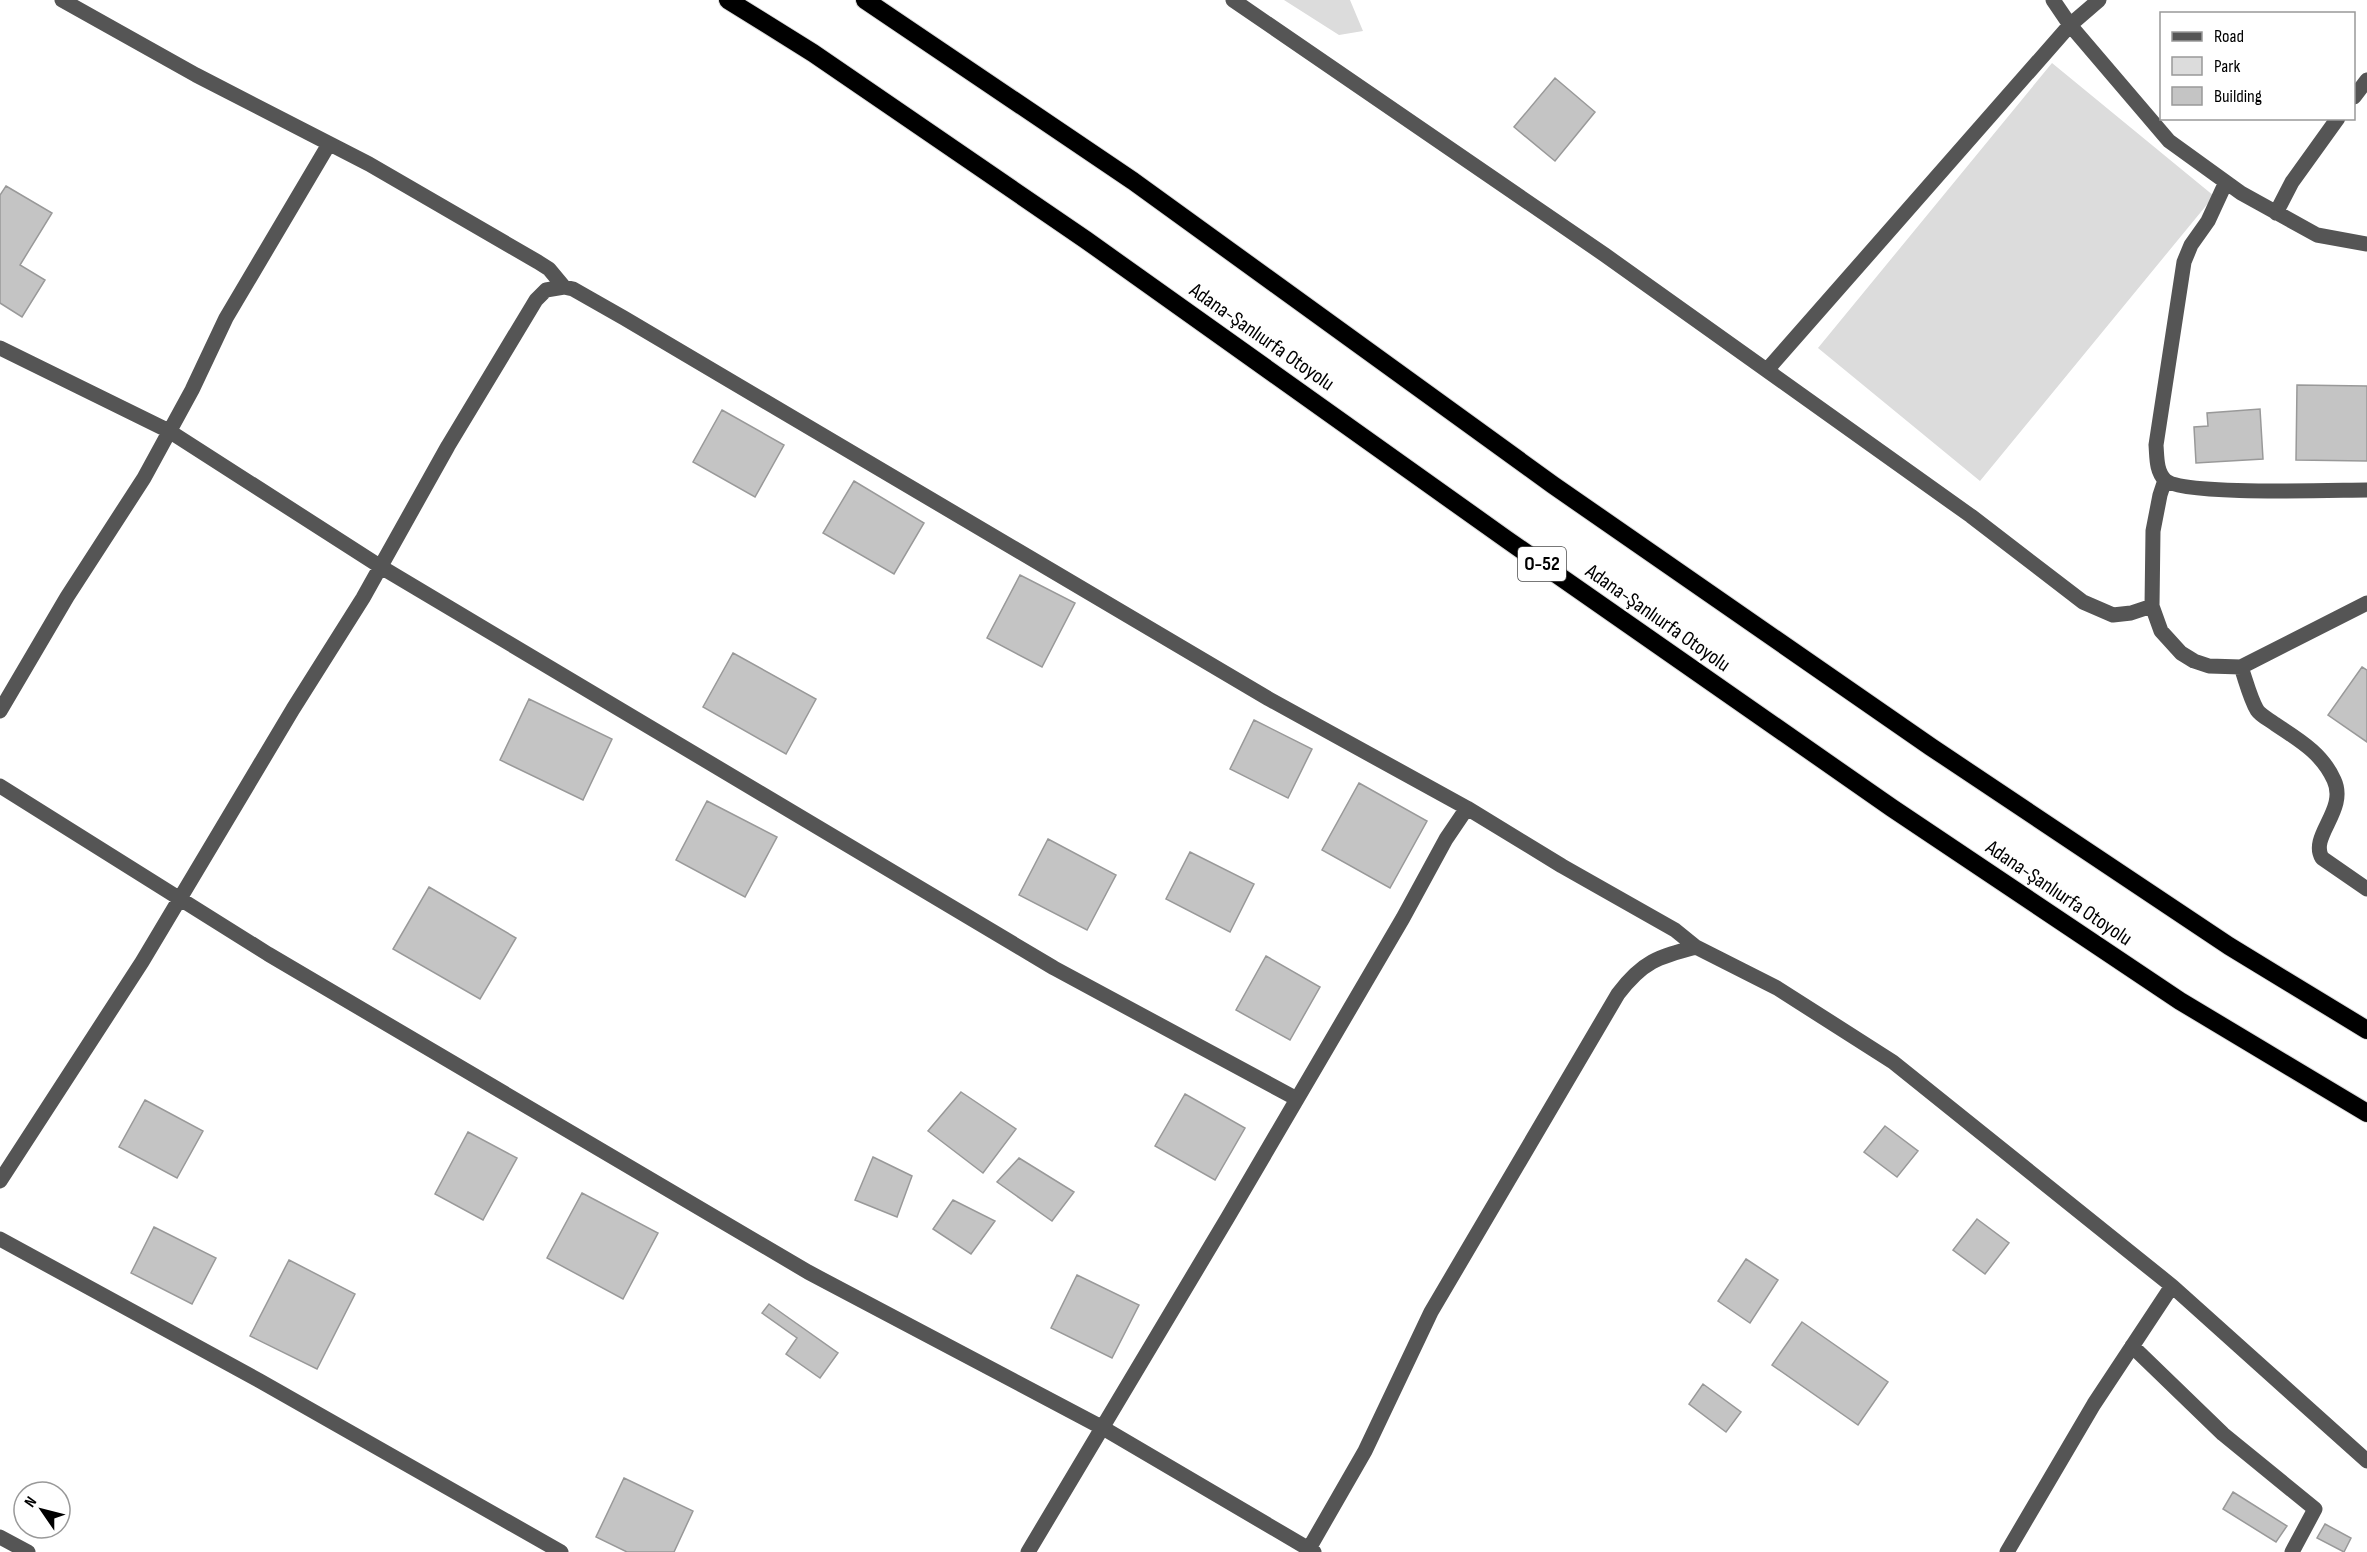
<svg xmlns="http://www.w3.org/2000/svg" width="2367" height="1552" viewBox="0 0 2367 1552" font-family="'Sofia Sans Condensed',sans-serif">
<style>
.green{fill:#dcdcdc}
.building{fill:#c4c4c4;stroke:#999;stroke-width:1.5}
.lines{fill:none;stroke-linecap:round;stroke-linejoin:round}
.highway-casing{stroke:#dbdbdb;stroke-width:20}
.minor{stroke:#555;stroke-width:15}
.highway{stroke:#000;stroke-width:18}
.labels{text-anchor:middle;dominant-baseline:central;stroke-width:4.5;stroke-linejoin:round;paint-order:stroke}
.shield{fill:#fff;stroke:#4c4c4c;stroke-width:1.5}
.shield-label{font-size:20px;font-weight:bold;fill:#000}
.street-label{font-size:21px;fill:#000;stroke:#fff}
</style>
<rect width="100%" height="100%" fill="#fff"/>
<path class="green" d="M1284 0H1350L1363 31 1339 35Z
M2052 63 2214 196 1980 481 1818 348Z"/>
<path class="building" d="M1555 78 1595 112 1555 161 1514 127Z
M6 186 52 213 20 265 45 280 22 317 0 303V195Z
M2297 385 2367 386V461L2296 460Z
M2260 409 2263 459 2196 463 2194 427 2208 426 2207 413Z
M722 410 784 445 755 497 693 462Z
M854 481 924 523 894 574 823 533Z
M1020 575 1075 603 1042 667 987 638Z
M733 653 816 699 786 754 703 707Z
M2362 667 2367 670V742L2328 715Z
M529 699 612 739 583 800 500 760Z
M1254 720 1312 749 1288 798 1230 769Z
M1359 783 1427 821 1390 888 1322 850Z
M707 801 777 837 745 897 676 860Z
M1048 839 1116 875 1087 930 1019 895Z
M1190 852 1254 884 1230 932 1166 899Z
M429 887 516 938 480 999 393 949Z
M1266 956 1320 987 1290 1040 1236 1010Z
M961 1092 1016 1129 983 1173 928 1131Z
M1185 1094 1245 1128 1215 1180 1155 1146Z
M145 1100 203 1131 177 1178 119 1147Z
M1885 1126 1918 1151 1897 1177 1864 1152Z
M468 1132 517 1158 483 1220 435 1194Z
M873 1157 912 1176 897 1217 855 1200Z
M1019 1158 1074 1192 1052 1221 997 1182Z
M582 1193 658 1233 623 1299 547 1258Z
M953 1200 995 1221 971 1254 933 1229Z
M1977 1219 2009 1243 1985 1274 1953 1250Z
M154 1227 216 1258 192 1304 131 1273Z
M1746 1259 1778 1280 1750 1323 1718 1301Z
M289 1260 355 1294 317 1369 250 1336Z
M1077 1275 1139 1305 1112 1358 1051 1328Z
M769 1304 838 1353 820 1378 786 1354 797 1338 762 1313Z
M1802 1322 1888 1382 1858 1425 1772 1365Z
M1703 1384 1741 1412 1726 1432 1689 1404Z
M624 1478 693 1511 674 1552H627L596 1537Z
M2233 1492 2287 1526 2276 1542 2223 1509Z
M2325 1524 2351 1538 2344 1552 2317 1538Z"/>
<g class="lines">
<defs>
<path id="highway" d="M728 0 813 53 1086 240 1506 539 1892 808 2180 1001 2367 1113
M865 0 1133 181 1553 485 1931 747 2229 946 2367 1030"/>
</defs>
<use href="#highway" class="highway-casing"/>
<path class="minor" d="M62 0 196 75 369 164 538 262 549 269 564 287
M1233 0 1605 255 1971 516 2083 602 2113 615 2131 613 2152 606
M2053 0 2070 25 2169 141 2241 193 2317 235 2367 244
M2354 97 2367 80
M2226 182 2208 221 2191 245 2184 262 2156 445C2157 457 2156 471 2165 480 2183 496 2335 490 2367 490
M2276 213 2292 182 2338 118
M0 348 169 431 381 567 1054 968 1297 1099
M1767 370 2070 25 2099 0
M2165 480 2160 495 2153 531 2152 606 2161 631 2181 653 2194 661 2209 666 2241 667 2367 603
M2241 667C2246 681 2250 698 2257 710 2261 716 2270 720 2275 724 2299 740 2322 753 2334 780 2348 810 2309 836 2322 858L2367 889
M0 711 67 597 144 478 192 390 226 318 329 144
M0 786 268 954 808 1272 1103 1428 1314 1552
M0 1181 142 962 293 709 363 598 448 446 536 300 546 290 564 287 573 289 624 318 1269 699 1467 808 1562 866 1675 930 1696 947
M0 1239 260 1381 561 1552
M2132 1346 2223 1434 2315 1509 2292 1552
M0 1537 28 1552
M1028 1552 1228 1217 1403 918 1446 839 1467 808
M1307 1552 1365 1451 1431 1312 1618 994C1643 961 1658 957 1696 947L1777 988 1893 1062 2172 1286 2367 1461
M2007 1552 2094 1404 2172 1286"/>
<use href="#highway" class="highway"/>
</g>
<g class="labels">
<rect class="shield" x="1518" y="547" width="48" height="34" rx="4.5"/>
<g class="shield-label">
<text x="1542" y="564">O-52</text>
</g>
<g class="street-label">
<text transform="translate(1262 337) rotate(35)">Adana-Şanlıurfa Otoyolu</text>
<text transform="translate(1658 618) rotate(35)">Adana-Şanlıurfa Otoyolu</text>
<text transform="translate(2059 893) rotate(34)">Adana-Şanlıurfa Otoyolu</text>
</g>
</g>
<rect x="2160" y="12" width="195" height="108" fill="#ffffff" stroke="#999999" stroke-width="1.5"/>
<rect x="2172" y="32" width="30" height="9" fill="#555555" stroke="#999999" stroke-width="1.5"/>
<text x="2214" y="42" font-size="18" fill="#000000">Road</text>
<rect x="2172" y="57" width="30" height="18" fill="#dcdcdc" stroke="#999999" stroke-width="1.5"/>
<text x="2214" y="72" font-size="18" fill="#000000">Park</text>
<rect x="2172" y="87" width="30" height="18" fill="#c4c4c4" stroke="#999999" stroke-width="1.5"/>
<text x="2214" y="102" font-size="18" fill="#000000">Building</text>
<g transform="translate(42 1510) rotate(305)"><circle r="28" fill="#ffffff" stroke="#999999" stroke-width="1.5"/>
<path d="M0-4.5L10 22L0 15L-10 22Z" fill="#000000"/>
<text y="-9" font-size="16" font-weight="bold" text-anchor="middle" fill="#000000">N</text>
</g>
</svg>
